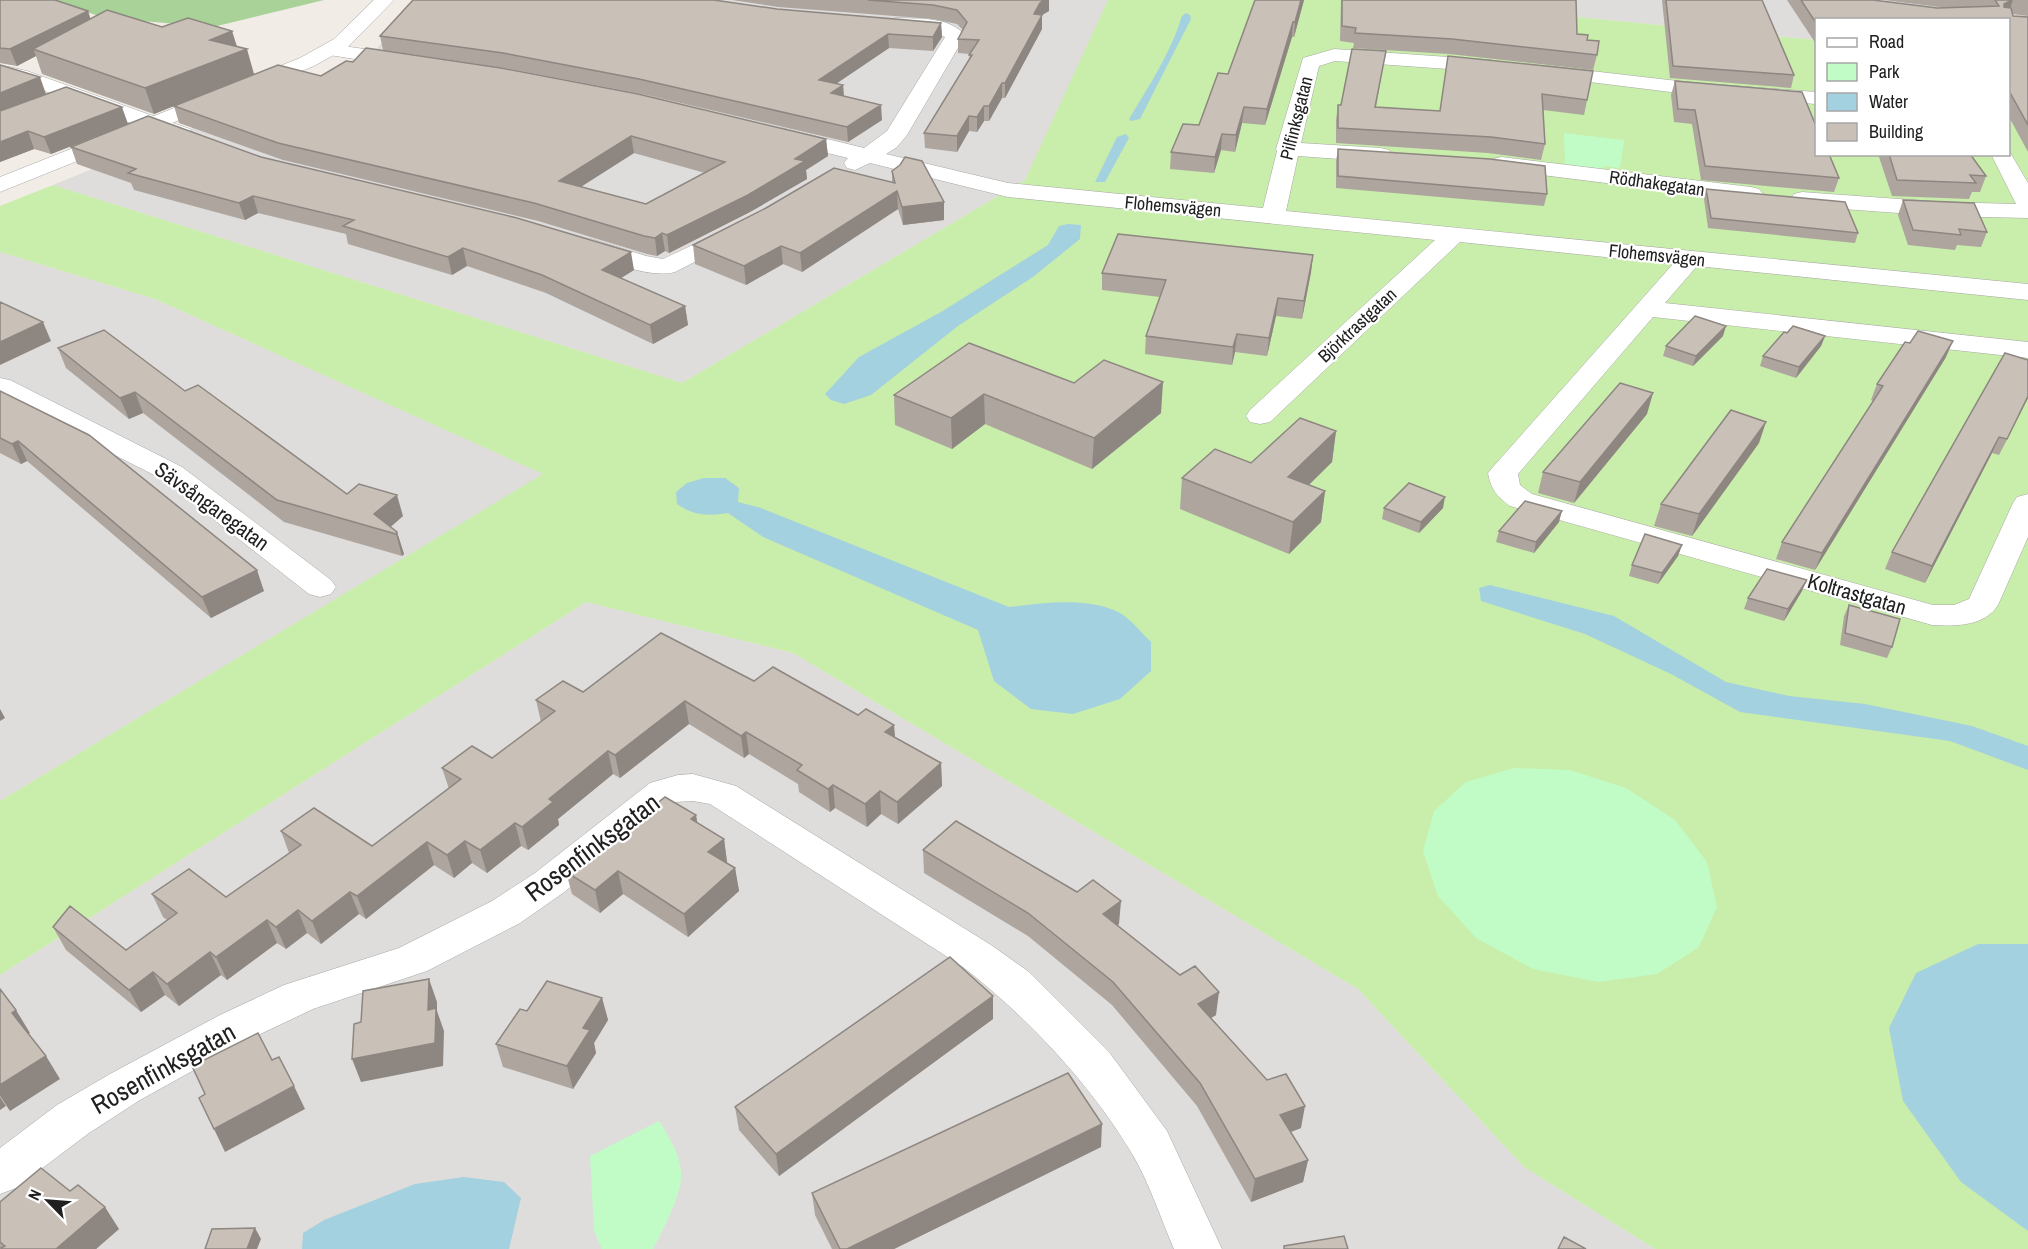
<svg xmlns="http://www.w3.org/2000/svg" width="2028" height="1249" viewBox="0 0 2028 1249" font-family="'Archivo Narrow',sans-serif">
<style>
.residential{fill:#dedddc}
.grass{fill:#c9edaa}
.forest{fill:#a8d298}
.park{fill:#c1fcc7}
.water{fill:#a4d1e0}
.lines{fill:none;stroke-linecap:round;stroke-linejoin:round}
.minor-casing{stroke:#a7a7a7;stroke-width:1}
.tertiary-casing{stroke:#a7a7a7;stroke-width:1}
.minor{fill:#fff;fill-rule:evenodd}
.tertiary{fill:#fff;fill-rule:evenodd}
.wall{fill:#ada59e;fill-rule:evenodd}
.shaded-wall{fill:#8d8681}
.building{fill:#c9c0b8;stroke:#8d8681;stroke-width:1.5;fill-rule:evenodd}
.labels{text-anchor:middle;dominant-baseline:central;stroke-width:4.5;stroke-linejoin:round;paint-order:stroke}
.far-street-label{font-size:18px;fill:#202020;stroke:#fff}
.street-label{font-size:21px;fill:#202020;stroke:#fff}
.near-street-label{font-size:26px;fill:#202020;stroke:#fff}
</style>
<rect width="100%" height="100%" fill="#f1ede6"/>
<path class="residential" d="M420 0H1110L1025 180 682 383 53 185 327 73 377 48Z
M1400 0H2028V60L2008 20H1816V40Z
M0 252 155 299 544 474 0 801Z
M586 602 793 653 1358 989 1524 1167 1655 1249H0V975Z"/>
<path class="grass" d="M1108 0H1400L1816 40V154H2008L2009 58 2028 60V1249H1655L1524 1167 1358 989 793 653 586 602 0 975V801L543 474 155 299 0 252V206L53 185 682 383 1025 180Z"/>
<path class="forest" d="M46 0H324L213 27 106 18Z"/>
<path class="park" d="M1564 133 1624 140 1620 168 1604 166 1603 171 1565 167Z
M1514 768 1570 770 1626 788 1675 820 1707 862 1717 907 1699 947 1657 974 1598 982 1533 969 1476 938 1438 896 1423 851 1434 811 1466 782Z
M659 1121C669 1137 680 1154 681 1173 683 1192 662 1232 653 1249H602L594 1231 590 1156Z"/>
<path class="water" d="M1186 13 1190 15 1191 19 1140 119 1131 121 1129 119C1149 86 1171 52 1182 16Z
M1126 134 1129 138 1105 182H1095L1117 137Z
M1068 224 1081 225 1080 239 1033 277 958 326 871 395 844 404 831 400 825 394 859 357 941 312 1048 245 1059 226Z
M704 478H725L739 488 738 502 761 508 1009 607C1043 603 1084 597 1116 611 1129 616 1141 633 1151 642V671L1120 699 1073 714 1031 709 994 681 978 630 763 537 728 513C708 516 694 516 677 504L676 492 687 483Z
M1490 585 1614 616 1726 682 1789 696 1865 704 1972 726 2028 746V770L1950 741 1740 712 1671 674 1585 634 1481 601 1479 588Z
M1978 944H2028V1231L1961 1182 1903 1101 1889 1028 1916 973Z
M464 1177 504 1182 521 1198 509 1249H302L303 1233 324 1220 415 1184Z"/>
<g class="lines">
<defs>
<path id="minor" d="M896 18C918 19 951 16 965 36L907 135 897 147 886 154 1008 183 1263 208 1277 151 1276 149 1303 58 1334 49 1491 60 1498 62 1501 66 1498 70 1491 72 1335 61 1319 66 1301 143 1381 148 1389 150 1392 155 1389 160 1381 162 1298 156 1286 211 2028 284V300L1697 266 1665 303 2028 342V358L1653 317 1518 474 1520 485 1532 494 1933 605H1954L1969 599 2013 503 2017 497 2028 494V537L1998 605C1984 627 1955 626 1932 625L1510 506C1497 496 1491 490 1488 473L1493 467 1673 264 1460 242 1270 422 1260 424 1250 422 1246 416 1250 410 1435 240 1008 197 870 163 855 170 847 168 844 163 848 158 774 140 771 135 774 130 782 128 864 148 887 131 945 37 934 32 889 28 886 24 889 20Z
M330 44 405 55 412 57 415 61 412 65 405 67 323 54 320 50 323 46Z
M0 65 27 71 190 129 193 134 190 139 182 140 174 139 15 80 0 77Z
M1548 66 1695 83 1816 92V104L1695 95 1541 76 1538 72 1541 68Z
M2008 149 2028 183V218L1940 216 1802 206 1794 204 1790 199 1794 194 1802 192 1940 202 2016 204 1991 154H2008Z
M1501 157 1751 187 1759 189 1763 194 1759 199 1751 201 1493 169 1490 164 1493 159Z
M735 225 743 227 747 232 743 237 675 272C646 279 609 260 582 251L579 246 582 241 591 239 646 256 663 259Z
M0 378 10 380 182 467 331 580 336 587 331 594 320 597 309 594 162 479 0 397Z
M693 774 736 786 991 945 1029 972 1109 1052 1167 1131 1222 1249H1174C1161 1219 1150 1185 1134 1157 1092 1085 1027 1017 963 967L710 804 693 801 675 802 563 893 520 923 427 971 313 1009 250 1039 140 1100 89 1133 16 1188 0 1194V1148L57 1105 110 1074 220 1015 284 985 399 948 492 901 535 873 650 783 678 775Z"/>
<path id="tertiary" d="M374 0H394L348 47 314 66 0 192V177L300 58 334 39Z"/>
</defs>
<use href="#minor" class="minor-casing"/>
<use href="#tertiary" class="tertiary-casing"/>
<use href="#minor" class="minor"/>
<use href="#tertiary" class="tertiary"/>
</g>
<path class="wall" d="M0 0 88 11 90 18 162 27 232 31 237 46 254 74 154 114 42 74 36 56 17 66 0 63Z
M732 0H1049V11L1042 15V29L1005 98H1002L989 121H984L977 132 969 131 957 152 925 148 924 133 969 59 970 54 958 53V39L963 30 957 24 933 19 778 7Z
M1255 0H1304L1294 37H1292L1265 125 1242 123 1235 152 1221 150 1214 173 1170 169 1171 152 1199 125 1228 74Z
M1341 0H1576L1577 34 1597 55 1593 70 1449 54 1353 48 1354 43 1340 41Z
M1662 0H1762L1794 75 1791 88 1670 78Z
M1787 0H1873L1937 8H1947L1884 0H2028V16L2013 14V16L2028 17V152L2008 115V20H1816V44Z
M777 9 941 23 942 37 933 51 889 48 837 83 843 85 844 96 882 120 848 142 642 94 505 68 383 50 380 36Z
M0 65 46 94 128 124 51 154 34 149 0 162Z
M1383 66 1376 107 1440 111 1593 71 1584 115 1543 110 1545 144 1541 160 1488 153 1336 143V120L1338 105H1341Z
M321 76 826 139 828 156 806 170 807 179 750 212 669 253 665 251 657 256 647 254 538 221 283 160 179 123 174 106ZM634 153 705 173 646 204 580 187Z
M1675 81 1839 178 1834 192 1701 180 1692 124 1674 122 1671 95Z
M71 147 261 157 634 270 621 278 685 306 688 325 653 344 546 293 467 266 452 275 348 244 346 234 258 213 245 220 134 190 131 183 77 164Z
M1338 149 1547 194 1544 206 1336 188V161Z
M1878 154H1970L1986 176 1980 192H1972L1969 199 1892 196Z
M892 171 944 220 903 225 898 209 802 272 783 264 746 285 695 264 693 245 766 208 892 182Z
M1706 189 1858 233 1855 243 1708 228 1704 199Z
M1903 200 1987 232 1981 247 1957 245 1955 250 1908 245 1898 215Z
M1313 255 1311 272 1302 319 1276 316 1267 356 1235 352 1232 365 1145 354 1146 336 1160 297 1102 290V273Z
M1723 336 1693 366 1663 356 1666 346Z
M1825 336 1821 346 1796 378 1760 366 1763 356Z
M58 348 185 391 347 494 403 516 390 527 397 532 404 554 402 556 284 522 143 413 129 419 66 368Z
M1946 357 1815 570 1776 559 1782 542 1873 401 1871 400 1877 384Z
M2028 360V398L1999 455 1992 453 1925 583 1885 569 1892 552Z
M1074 383 1161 413 1092 469 985 424 952 449 895 425 894 395Z
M0 391 264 591 211 618 27 461 21 464 0 453Z
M1647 414 1574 503 1538 493 1543 472Z
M1336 431 1332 462 1309 485 1325 491 1321 522 1289 554 1180 509 1182 478 1251 463Z
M1759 443 1692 536 1654 526 1661 504Z
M1384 508H1443L1419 533 1382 519Z
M1559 522 1534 553 1496 542 1499 531Z
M1682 545 1678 556 1658 584 1629 576 1632 565Z
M1802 591 1784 621 1744 609 1748 598Z
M1849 605 1892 647 1887 658 1840 645 1844 616Z
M754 681 895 737 941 763 942 786 898 824 881 814 867 827 835 808 830 812 799 792 798 784 749 754 744 758 689 724 620 778 613 774 558 819 559 825 528 850 521 846 487 873 472 863 454 878 434 865 366 919 359 914 321 944 307 933 286 949 277 943 227 980 221 975 179 1006 165 995 141 1012 66 950 53 927 126 950 167 920 163 917 152 894 226 897 289 853 281 831 372 846 449 789 442 768 492 758 541 722 536 700 583 692Z
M696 815 697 823 724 839 727 862 726 863 735 868 739 891 688 937 623 894 600 913 572 894 566 872 617 836Z
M923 850 1119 924 1117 925 1216 1015 1211 1018 1301 1128 1291 1132 1308 1160 1303 1182 1251 1202 1197 1106 1112 1005 1028 936 924 873Z
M602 998 608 1020 594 1043 596 1053 573 1089 503 1067 496 1044 527 1011Z
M993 1019 779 1176 739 1130 735 1107Z
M1101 1147 894 1249H832L815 1215 812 1193Z
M70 1191 119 1229 96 1249H0V1202Z"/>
<path class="shaded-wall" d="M1044 0H1049V11L1042 15V29L1005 98V83L1034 14 1040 3Z
M1301 0H1304L1294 37 1295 22Z
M2013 0 2008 14 1999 18 2004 4Z
M88 11 93 27 33 49 36 56 17 66 10 49Z
M1293 22 1292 37 1265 125 1267 109Z
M941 23 942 37 933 51V37Z
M232 31 238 52 247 49 254 74 154 114 145 88 210 40Z
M888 34 889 48 821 94 819 80Z
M40 77 46 94 0 113V93Z
M1002 83V98L989 121V106Z
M843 85 844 100 831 93Z
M881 105 882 120 848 142 847 127Z
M984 106V121L977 132V117Z
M122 107 128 124 51 154 44 137Z
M1244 107 1242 123 1235 152 1236 135Z
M969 116V131L957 152V136Z
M28 131 34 149 0 162V142Z
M1222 134 1221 150 1214 173 1215 157Z
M631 136 634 153 562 199 559 181Z
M826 139 828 156 806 170 807 179 750 212 669 253 667 235 795 159Z
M897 191 898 209 802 272 800 253Z
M253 196 258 213 245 220 239 203Z
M944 202V220L903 225 902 207Z
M662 233 665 251 657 256 655 238Z
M781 246 783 264 746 285 744 266Z
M463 248 467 266 452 275 448 257Z
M631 252 634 270 605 288 602 270Z
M1313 255 1311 272 1302 319 1304 301Z
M1278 298 1276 316 1267 356 1269 338Z
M685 306 688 325 653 344 650 325Z
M43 322 51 341 0 365V342Z
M1726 326 1723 336 1693 366 1696 356Z
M1237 334 1235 352 1232 365 1233 347Z
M1825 336 1821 346 1796 378 1799 367Z
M1953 341 1946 357 1815 570 1822 553Z
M1163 382 1161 413 1092 469 1094 438Z
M135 392 143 413 129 419 120 398Z
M1653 393 1647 414 1574 503 1580 482Z
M984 394 985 424 952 449 951 418Z
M2028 396V398L1999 455 2007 439Z
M1766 422 1759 443 1692 536 1699 514Z
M1336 431 1332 462 1285 508 1288 477Z
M1999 437 1992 453 1925 583 1932 566Z
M18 441 27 461 21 464 12 444Z
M1325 491 1321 522 1289 554 1293 522Z
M397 495 403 516 386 531 374 514Z
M1445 497 1443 508 1419 533 1421 522Z
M1562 511 1559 522 1534 553 1536 542Z
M397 532 404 554 402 556 396 534Z
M1682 545 1678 556 1658 584 1662 573Z
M257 570 264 591 211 618 202 597Z
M1807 580 1802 591 1784 621 1788 609Z
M685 701 689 724 620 778 615 755Z
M0 709 5 718 0 721Z
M894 725 896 747 885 732Z
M746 732 749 754 744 758 741 736Z
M608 751 613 774 558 819 559 825 528 850 522 827 549 799Z
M941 763 942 786 898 824 897 802Z
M833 785 835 808 830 812 828 789Z
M880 791 881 814 867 827 865 804Z
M696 815 700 838 691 819Z
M515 823 521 846 487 873 480 850Z
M724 839 727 862 712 875 708 852Z
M465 841 472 863 454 878 447 855Z
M427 842 434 865 366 919 357 896Z
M735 868 739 891 688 937 684 914Z
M618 871 623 894 600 913 595 890Z
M350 892 359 914 321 944 312 921Z
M1121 901 1119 924 1102 937 1103 914Z
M298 910 307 933 286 949 276 927Z
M267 920 277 943 227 980 216 957Z
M210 952 221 975 179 1006 167 984Z
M153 972 165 995 141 1012 129 990Z
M429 979 437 1002V1011L444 1031 443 1066 361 1082 352 1059 428 1010Z
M1219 992 1216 1015 1196 1027 1198 1004Z
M993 996V1019L779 1176 776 1154Z
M602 998 608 1020 594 1043 596 1053 573 1089 567 1066 583 1028Z
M16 1010 30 1033 26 1035 12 1013Z
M46 1056 60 1079 10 1111 0 1096V1085Z
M294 1086 305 1109 225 1152 214 1129Z
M0 1097 6 1106 0 1110Z
M1305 1106 1301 1128 1277 1137 1280 1115Z
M1102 1124 1101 1147 894 1249H847Z
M1308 1160 1303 1182 1251 1202 1255 1179Z
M105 1207 119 1229 96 1249H56Z
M255 1228 261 1239 257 1249H247Z"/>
<path class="building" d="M0 0H55L88 11 10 49 0 48Z
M413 0H714L777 9 941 23 933 37 888 34 819 80 843 85 831 93 881 105 847 127 639 79 503 53 380 36Z
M868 0H1044L1040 3 1034 14 1042 15 1005 83H1002L989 106H984L977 117 969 116 957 136 924 133 972 55H969L979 40 958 39 967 22 957 10 933 5Z
M1255 0H1301L1295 22H1293L1267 109 1244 107 1236 135 1222 134 1215 157 1171 152 1183 124 1199 125 1218 73 1228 74Z
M1342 0H1576L1577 34 1588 35 1587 40 1599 41 1597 55 1452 39 1355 33 1356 28 1342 26Z
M1666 0H1762L1794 75 1673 66Z
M1801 0H1873L1937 8 1999 6 1995 0H2012L2004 4V7L2011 8 2013 16 2028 17V125L2008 89V20H1816V23Z
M107 10 162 27 188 18 232 31 210 40 247 49 145 88 33 49Z
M366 48 501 68 638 94 826 139 795 159 805 161 748 195 667 235 662 233 655 238 644 236 534 203 278 143 174 106 278 65 321 76 346 61 353 62ZM631 136 725 162 646 204 559 181Z
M1352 49 1386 51 1375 107 1440 111 1448 56 1593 71 1587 100 1542 94 1545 144 1491 137 1338 128V105H1341Z
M0 65 40 77 0 93Z
M1675 81 1802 92 1816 126V154H1829L1839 178 1705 166 1695 110 1678 109Z
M66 87 122 107 44 137 28 131 0 142V111Z
M148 116 261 157 517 218 631 252 602 270 685 306 650 325 542 275 463 248 448 257 343 226 354 220 253 196 239 203 128 173 136 169 71 147Z
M1338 149 1490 159 1545 166 1547 194 1338 176Z
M1889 154H1970L1986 176 1970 175 1976 183 1897 180Z
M905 157 922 161 944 202 902 207 897 191 800 253 781 246 744 266 693 245 766 208 834 168 895 183 892 171 900 165Z
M1706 189 1845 202 1858 233 1711 218Z
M1903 200 1974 203 1987 232 1959 229 1961 235 1913 230Z
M1118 234 1313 255 1304 301 1278 298 1269 338 1237 334 1233 347 1146 336 1166 280 1102 273Z
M0 302 43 322 0 342Z
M1695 316 1726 326 1696 356 1666 346Z
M1793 326 1825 336 1799 367 1763 356 1784 332 1787 333Z
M104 330 185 391 198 385 347 494 359 484 397 495 374 514 397 532 396 534 277 500 135 392 120 398 58 348Z
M1918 331 1953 341 1822 553 1782 542 1883 386 1877 384 1905 342 1910 343Z
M969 343 1074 383 1104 360 1163 382 1094 438 984 394 951 418 894 395Z
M2005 353 2028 360V396L2007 439 1999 437 1932 566 1892 552Z
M1620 383 1653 393 1580 482 1543 472Z
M0 391 89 435 257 570 202 597 18 441 12 444 0 438Z
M1731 410 1766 422 1699 514 1661 504Z
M1300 418 1336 431 1288 477 1325 491 1293 522 1182 478 1215 449 1251 463Z
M1409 483 1445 497 1421 522 1384 508Z
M1525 501 1562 511 1536 542 1499 531Z
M1645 534 1682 545 1662 573 1632 565Z
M1767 569 1807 580 1788 609 1748 598Z
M1849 605 1900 619 1892 647 1845 633Z
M661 633 754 681 773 667 858 715 866 709 894 725 885 732 941 763 897 802 880 791 865 804 833 785 828 789 797 770 802 765 746 732 741 736 685 701 615 755 608 751 549 799 553 802 522 827 515 823 480 850 465 841 447 855 427 842 357 896 350 892 312 921 298 910 276 927 267 920 216 957 210 952 167 984 153 972 129 990 53 927 70 906 126 950 177 913 152 894 189 869 226 897 301 845 281 831 314 808 372 846 461 779 442 768 472 746 492 758 555 711 536 700 563 681 583 692Z
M665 797 696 815 691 819 724 839 708 852 735 868 684 914 618 871 595 890 566 872 613 834 617 836Z
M956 821 1077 892 1093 880 1121 901 1103 914 1180 975 1195 966 1219 992 1198 1004 1267 1080 1286 1074 1305 1106 1280 1115 1308 1160 1255 1179 1200 1083 1113 982 1028 913 923 850Z
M950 957 993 996 776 1154 735 1107Z
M429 979 428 1010 436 1008 435 1043 352 1059 354 1024 361 1022 363 991Z
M547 981 602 998 583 1028 590 1030 567 1066 496 1044 520 1009 527 1011Z
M0 989 16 1010 12 1013 46 1056 0 1085Z
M258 1033 272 1060 279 1057 294 1086 214 1129 199 1098 205 1094 192 1066Z
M1068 1073 1102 1124 847 1249H840L812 1193Z
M41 1168 70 1191 78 1185 105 1207 56 1249H2L1 1248 5 1246 0 1242V1202Z
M255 1228 247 1249H205L212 1229Z
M1344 1236 1348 1249H1284V1246Z
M1564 1237 1586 1249H1558Z"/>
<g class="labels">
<g class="far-street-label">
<text transform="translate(1296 118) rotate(-76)">Pilfinksgatan</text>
<text transform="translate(1657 183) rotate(8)">Rödhakegatan</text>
<text transform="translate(1173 206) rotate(5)">Flohemsvägen</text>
<text transform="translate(1657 255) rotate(6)">Flohemsvägen</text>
<text transform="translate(1357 325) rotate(-43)">Björktrastgatan</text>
</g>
<g class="street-label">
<text transform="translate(212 506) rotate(36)">Sävsångaregatan</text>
<text transform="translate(1857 594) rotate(16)">Koltrastgatan</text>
</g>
<g class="near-street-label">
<text transform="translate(592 847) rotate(-37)">Rosenfinksgatan</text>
<text transform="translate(163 1068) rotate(-29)">Rosenfinksgatan</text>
</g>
</g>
<rect x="1815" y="18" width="195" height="138" fill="#ffffff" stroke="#a6a6a6" stroke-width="1.5"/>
<rect x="1827" y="38" width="30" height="9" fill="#ffffff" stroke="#a6a6a6" stroke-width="1.5"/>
<text x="1869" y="48" font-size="18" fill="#202020">Road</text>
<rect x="1827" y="63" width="30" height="18" fill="#c1fcc7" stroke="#a6a6a6" stroke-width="1.5"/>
<text x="1869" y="78" font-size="18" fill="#202020">Park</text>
<rect x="1827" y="93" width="30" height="18" fill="#a4d1e0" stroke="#a6a6a6" stroke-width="1.5"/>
<text x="1869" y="108" font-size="18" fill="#202020">Water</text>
<rect x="1827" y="123" width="30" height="18" fill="#c9c0b8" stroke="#a6a6a6" stroke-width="1.5"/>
<text x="1869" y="138" font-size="18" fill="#202020">Building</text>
<g transform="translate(48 1201) rotate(295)" stroke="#ffffff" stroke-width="4.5" paint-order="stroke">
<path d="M0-4.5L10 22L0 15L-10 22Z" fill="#202020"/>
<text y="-9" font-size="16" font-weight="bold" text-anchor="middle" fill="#202020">N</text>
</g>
</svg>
